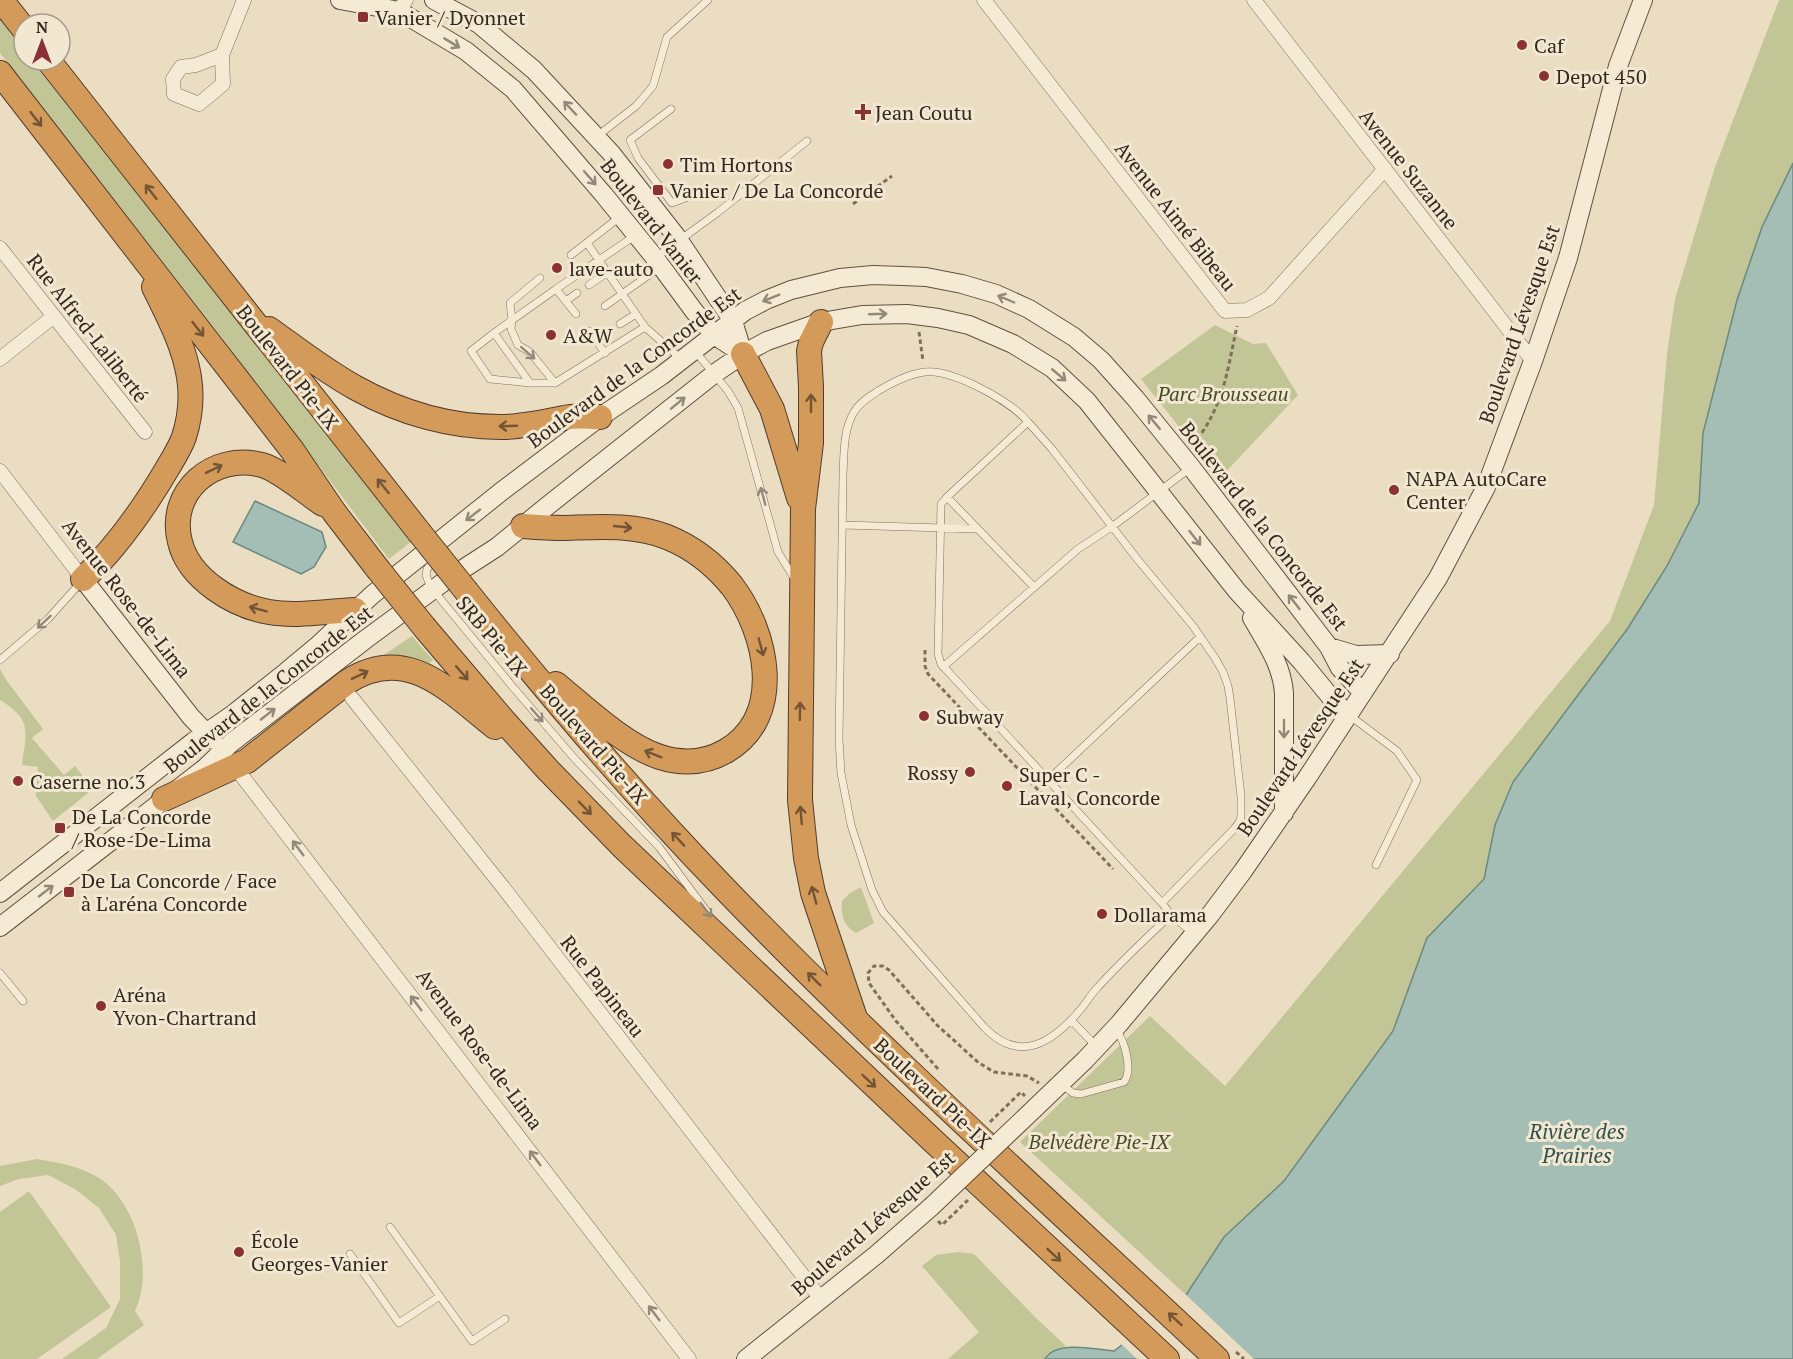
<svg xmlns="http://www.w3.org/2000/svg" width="1793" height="1359" viewBox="0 0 1793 1359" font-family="'PT Serif',serif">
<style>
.green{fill:#c2c697}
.water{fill:#a4bdb5;stroke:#6c8981;stroke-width:1.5}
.pier{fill:#eaddc2}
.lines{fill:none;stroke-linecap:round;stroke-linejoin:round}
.lane-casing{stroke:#826f5b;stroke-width:8}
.street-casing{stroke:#826f5b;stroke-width:15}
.secondary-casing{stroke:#63503e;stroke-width:20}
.highway-casing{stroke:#503d2f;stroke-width:26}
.path{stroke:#826f5b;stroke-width:3;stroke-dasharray:4.5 3;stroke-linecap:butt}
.lane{stroke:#f5ebd4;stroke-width:7}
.street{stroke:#f5ebd4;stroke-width:14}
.secondary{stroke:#f5ebd4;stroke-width:18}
.highway{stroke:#d39a59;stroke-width:24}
.secondary-bridge-casing{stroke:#63503e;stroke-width:20;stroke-linecap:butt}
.highway-bridge-casing{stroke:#503d2f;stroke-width:26;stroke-linecap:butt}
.secondary-bridge{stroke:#f5ebd4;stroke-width:18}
.highway-bridge{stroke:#d39a59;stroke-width:24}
.oneway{stroke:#948979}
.oneway2{stroke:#735536}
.poi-dot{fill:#8b3033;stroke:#f2e7d1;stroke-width:2}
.labels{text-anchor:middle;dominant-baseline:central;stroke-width:6;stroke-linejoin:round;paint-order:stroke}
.poi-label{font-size:20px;fill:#33271e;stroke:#f2e7d1;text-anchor:start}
.street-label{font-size:20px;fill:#33271e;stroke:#f2e7d1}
.park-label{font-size:20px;font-style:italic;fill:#444d26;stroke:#f2e7d1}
.water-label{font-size:21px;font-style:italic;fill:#2e514e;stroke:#f2e7d1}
</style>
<rect width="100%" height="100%" fill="#eaddc2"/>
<path class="green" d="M1779 0H1793V163L1762 227 1737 300 1703 433 1699 503 1667 566 1628 628 1513 782 1495 825 1484 879 1427 938 1393 1031 1284 1181 1224 1237 1186 1295 1020 1142 1150 1016 1225 1086 1610 621 1654 505 1667 354 1675 299 1714 170Z
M0 17 24 48V60H34L292 392 412 541 389 559 217 331 0 53Z
M1215 325 1253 344 1266 343 1298 395 1220 478 1141 379Z
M412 636 433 660 425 667 378 659Z
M0 669 7 681 43 729 32 738 64 775 75 766 93 789 53 821 36 796 38 767 22 765C26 732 33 720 0 700Z
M861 887 874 923 856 933C843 925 841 915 842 901L850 893Z
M37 1159C59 1163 80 1166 99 1178 137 1202 154 1271 135 1311L144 1325 97 1359H62L106 1328 120 1299V1261L116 1235 99 1208 75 1189 48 1175 19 1179 0 1186V1166Z
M29 1191 111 1307 37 1359H0V1212Z
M958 1252 974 1254 1036 1318 1066 1346 1047 1354 1045 1359H948L979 1332 922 1266 936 1255Z"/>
<path class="water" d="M1793 163V1359H1045C1056 1340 1095 1349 1114 1351L1186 1295 1224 1237 1284 1181 1393 1031 1427 938 1484 879 1495 825 1513 782 1628 628 1667 566 1699 503 1703 433 1737 300 1762 227Z
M255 501 322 532 326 547 314 567 301 574 233 542Z"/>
<path class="pier" d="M1184 1293 1254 1359H1137L1120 1343Z"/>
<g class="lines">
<defs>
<path id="lane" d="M671 109 630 140 638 158 672 203 688 197
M596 137 636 106 653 86 667 37 708 0
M571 255 621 216
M655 258 717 213 807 141
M540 278 510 303 512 320 511 329 518 345 530 352 555 383
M589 285 608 272
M556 289 576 314
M566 301 577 293
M605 306 659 268
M620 324 636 314
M645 327 680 358
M589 331 605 353
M494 333 471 351 490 379 530 383H555L645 327 587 243
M595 339 605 333
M695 351 728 391 738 408 778 552 794 578
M530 383 494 333 556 289 636 235
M1028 422C1011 401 952 369 925 372 908 374 893 382 878 391 869 397 859 403 854 412 843 430 844 455 843 476L839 739 841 773 851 825 872 890 883 912 984 1027C1020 1065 1053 1042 1081 1009 1087 1002 1091 994 1098 987 1121 962 1146 938 1171 915
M947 497 941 504 938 654 941 664 1162 903 1171 915 1193 933
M843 525 977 529
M435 560 427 569 426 575 429 583 442 601 512 686 574 758 659 847 708 913
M1034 587 947 497 1028 422 1052 449 1138 560 1193 626 1215 658 1223 672 1228 686 1230 698 1241 796V816L1240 821 1234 829 1162 903
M0 660 48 619 82 581
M943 667 1078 549 1113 526 1189 469
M1349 715 1397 751 1417 780 1376 865
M1048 780 1200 637
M0 973 23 1001
M1071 1020 1096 1046
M1061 1084 1073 1093 1081 1094 1124 1082C1133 1070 1125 1041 1116 1030
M390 1227 472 1341 505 1319
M350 1254 399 1323 440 1296"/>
<path id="street" d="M984 0 1225 311 1247 310 1269 298 1385 169
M1254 0 1533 361
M399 11 406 0
M222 55 196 65 181 67 173 79 174 94 199 104 223 84 222 55 244 0
M0 248 145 432
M0 359 54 316
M0 471 83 579
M352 698 502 886 821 1299
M232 763 689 1359"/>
<path id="secondary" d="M340 0 399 11 466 51 513 89 604 195 655 258 694 311 714 335 743 354
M434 0 479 24 534 70 611 153 676 236 733 321 743 354
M83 579 191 717 213 740
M1252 618C1266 642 1282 665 1284 693V813
M1329 647 1356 655 1390 654
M0 893 193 742 232 715 286 672 316 647 372 595 502 491 600 417 661 376 745 311 766 300 791 290 840 278 873 275 903 276 926 277 962 284 996 294 1029 309 1074 337 1101 360 1135 398 1191 467 1329 647 1340 668 1363 693
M0 927 205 768 231 743 366 639 449 578 497 547 546 507 714 374 743 354 767 341 821 322 862 315 907 314 938 318 969 325 1013 344 1052 368 1087 401 1237 591 1301 661 1333 700 1349 715
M1035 1108 1085 1060 1119 1024 1210 915 1243 871 1307 778 1438 578 1486 487 1533 361 1568 258 1618 66 1643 0
M746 1359 876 1255 931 1207"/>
<path id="highway" d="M1 0 24 29
M48 60 419 532
M0 73 292 450 334 512 377 568
M821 322 811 342 809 351 811 387V443L803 509 800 800 806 858 813 893 855 1018
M269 329C297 349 325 371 356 388 401 413 453 428 505 427 525 426 544 422 564 418 575 415 588 417 600 417
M743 354 772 409 799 498
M323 504C306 493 280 470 262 465 213 452 167 492 180 542 189 579 234 606 269 612 297 617 327 611 355 610
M523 526C536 527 550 528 564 528 599 527 633 524 667 537 692 547 715 565 732 586 767 632 786 716 726 751 705 763 682 764 660 757 625 746 584 707 556 684
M83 579C116 548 144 508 167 469 173 459 180 448 184 437 190 418 192 396 189 377 184 345 168 316 154 287
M467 592C549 695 634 795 725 889 883 1053 1052 1204 1217 1359
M425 628 504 721 548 770 622 846 930 1138 1167 1359
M164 799 247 761 347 682C407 643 449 691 495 727"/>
</defs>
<use href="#lane" class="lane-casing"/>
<use href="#street" class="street-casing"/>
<use href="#secondary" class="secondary-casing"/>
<use href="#highway" class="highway-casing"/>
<path class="path" d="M853 204 892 176
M919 332 923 361
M1193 445C1224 406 1227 372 1237 326
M925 650V666L928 674 1113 869
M938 1069 896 1021 869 983 868 973 874 966H883L889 970 938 1026 979 1063 994 1072 1027 1076 1039 1083
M990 1122 1021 1092 1025 1096
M938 1221 942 1225 968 1200
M1236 1352 1244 1359"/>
<use href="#lane" class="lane"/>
<use href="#street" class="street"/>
<use href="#secondary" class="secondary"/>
<use href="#highway" class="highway"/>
<defs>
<path id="secondary-bridge" d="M931 1207 1035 1108"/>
<path id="highway-bridge" d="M419 532 467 592
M377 568 425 628"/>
</defs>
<use href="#secondary-bridge" class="secondary-bridge-casing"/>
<use href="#highway-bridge" class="highway-bridge-casing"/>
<use href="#secondary-bridge" class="secondary-bridge"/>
<use href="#highway-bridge" class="highway-bridge"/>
</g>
<defs><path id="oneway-shaft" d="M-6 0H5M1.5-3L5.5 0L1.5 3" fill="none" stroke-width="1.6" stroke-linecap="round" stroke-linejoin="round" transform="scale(1.5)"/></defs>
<g class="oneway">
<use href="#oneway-shaft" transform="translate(452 43) rotate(31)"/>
<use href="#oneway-shaft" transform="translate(570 108) rotate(-133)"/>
<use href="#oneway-shaft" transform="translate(590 178) rotate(49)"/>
<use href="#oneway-shaft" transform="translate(771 298) rotate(158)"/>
<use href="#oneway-shaft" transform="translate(1006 299) rotate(-157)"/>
<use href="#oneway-shaft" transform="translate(878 314) rotate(-2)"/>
<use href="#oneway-shaft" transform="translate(528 353) rotate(41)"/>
<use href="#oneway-shaft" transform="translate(1059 375) rotate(40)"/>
<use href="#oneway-shaft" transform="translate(678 403) rotate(-39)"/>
<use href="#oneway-shaft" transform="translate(1154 422) rotate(-130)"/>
<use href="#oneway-shaft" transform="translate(763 496) rotate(-105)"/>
<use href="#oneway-shaft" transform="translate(473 515) rotate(142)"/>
<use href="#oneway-shaft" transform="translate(1195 538) rotate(52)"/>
<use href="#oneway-shaft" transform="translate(1294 602) rotate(-128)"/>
<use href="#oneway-shaft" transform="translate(44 622) rotate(137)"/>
<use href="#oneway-shaft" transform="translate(268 714) rotate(-38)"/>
<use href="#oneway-shaft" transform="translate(537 715) rotate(49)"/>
<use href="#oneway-shaft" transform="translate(1284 729) rotate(90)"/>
<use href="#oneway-shaft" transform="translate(298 848) rotate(-127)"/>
<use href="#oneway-shaft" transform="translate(46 891) rotate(-38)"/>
<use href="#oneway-shaft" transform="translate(706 910) rotate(53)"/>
<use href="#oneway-shaft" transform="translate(416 1003) rotate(-127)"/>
<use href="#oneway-shaft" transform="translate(535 1158) rotate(-127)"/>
<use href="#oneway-shaft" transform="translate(654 1313) rotate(-127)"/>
</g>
<g class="oneway2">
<use href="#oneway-shaft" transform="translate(36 119) rotate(52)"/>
<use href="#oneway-shaft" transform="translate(151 192) rotate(-128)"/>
<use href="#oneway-shaft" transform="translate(198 329) rotate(52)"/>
<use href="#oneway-shaft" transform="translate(811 403) rotate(-90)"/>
<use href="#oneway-shaft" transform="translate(508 426) rotate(178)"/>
<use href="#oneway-shaft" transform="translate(214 469) rotate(-26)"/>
<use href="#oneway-shaft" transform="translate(383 486) rotate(-129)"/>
<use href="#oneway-shaft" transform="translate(623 527) rotate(6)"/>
<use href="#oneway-shaft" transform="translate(258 609) rotate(-165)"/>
<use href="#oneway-shaft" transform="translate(761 647) rotate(75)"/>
<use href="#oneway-shaft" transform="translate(462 673) rotate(49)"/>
<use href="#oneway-shaft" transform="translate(360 675) rotate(-26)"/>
<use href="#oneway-shaft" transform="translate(800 711) rotate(-89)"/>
<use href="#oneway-shaft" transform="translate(653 754) rotate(-158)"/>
<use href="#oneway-shaft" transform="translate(585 808) rotate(46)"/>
<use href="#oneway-shaft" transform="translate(801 815) rotate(-95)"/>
<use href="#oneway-shaft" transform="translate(678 839) rotate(-133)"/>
<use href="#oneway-shaft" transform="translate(814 895) rotate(-105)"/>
<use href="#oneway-shaft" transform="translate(814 979) rotate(-135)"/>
<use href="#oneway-shaft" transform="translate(869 1081) rotate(43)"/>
<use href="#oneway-shaft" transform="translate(1054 1255) rotate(43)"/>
<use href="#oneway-shaft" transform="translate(1175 1319) rotate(-137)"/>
</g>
<g class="poi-dot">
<rect x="357" y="11" width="12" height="12" rx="3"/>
<circle cx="1522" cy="45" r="6"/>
<circle cx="1544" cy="76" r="6"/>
<path d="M860 103h6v6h6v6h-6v6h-6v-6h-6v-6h6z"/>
<circle cx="668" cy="164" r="6"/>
<rect x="652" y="184" width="12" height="12" rx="3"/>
<circle cx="557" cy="268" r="6"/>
<circle cx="551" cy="335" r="6"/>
<circle cx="1394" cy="490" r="6"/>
<circle cx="924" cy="716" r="6"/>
<circle cx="970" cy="772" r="6"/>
<circle cx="18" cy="781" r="6"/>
<circle cx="1007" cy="786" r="6"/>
<rect x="54" y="822" width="12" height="12" rx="3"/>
<rect x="63" y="886" width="12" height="12" rx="3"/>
<circle cx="1102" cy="914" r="6"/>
<circle cx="101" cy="1006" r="6"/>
<circle cx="239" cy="1252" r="6"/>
</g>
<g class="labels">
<g class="poi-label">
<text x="375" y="17">Vanier / Dyonnet</text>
<text x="1534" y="45">Caf</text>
<text x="1556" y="76">Depot 450</text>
<text x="875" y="112">Jean Coutu</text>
<text x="680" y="164">Tim Hortons</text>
<text x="670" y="190">Vanier / De La Concorde</text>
<text x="569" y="268">lave-auto</text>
<text x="563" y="335">A&amp;W</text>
<text x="1406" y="478">NAPA AutoCare<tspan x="1406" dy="23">Center</tspan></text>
<text x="936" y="716">Subway</text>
<text x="958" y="772" text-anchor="end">Rossy</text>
<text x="1019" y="774">Super C -<tspan x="1019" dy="23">Laval, Concorde</tspan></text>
<text x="30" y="781">Caserne no.3</text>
<text x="72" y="816">De La Concorde<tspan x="72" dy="23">/ Rose-De-Lima</tspan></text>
<text x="81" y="880">De La Concorde / Face<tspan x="81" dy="23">à L'aréna Concorde</tspan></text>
<text x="1114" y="914">Dollarama</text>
<text x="113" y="994">Aréna<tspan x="113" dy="23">Yvon-Chartrand</tspan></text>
<text x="251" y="1240">École<tspan x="251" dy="23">Georges-Vanier</tspan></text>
</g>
<g class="street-label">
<text transform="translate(1409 169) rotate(52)">Avenue Suzanne</text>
<text transform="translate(1176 216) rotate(52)">Avenue Aimé Bibeau</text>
<text transform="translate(652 221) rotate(52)">Boulevard Vanier</text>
<text transform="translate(1519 324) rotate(-71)">Boulevard Lévesque Est</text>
<text transform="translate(88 328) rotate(52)">Rue Alfred-Laliberté</text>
<text transform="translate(288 367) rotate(52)">Boulevard Pie-IX</text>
<text transform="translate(634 367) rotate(-36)">Boulevard de la Concorde Est</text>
<text transform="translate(1264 526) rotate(52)">Boulevard de la Concorde Est</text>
<text transform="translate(127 598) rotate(52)">Avenue Rose-de-Lima</text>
<text transform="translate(492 636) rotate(50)">SRB Pie-IX</text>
<text transform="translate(268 689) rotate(-38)">Boulevard de la Concorde Est</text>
<text transform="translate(594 744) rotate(49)">Boulevard Pie-IX</text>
<text transform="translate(1300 747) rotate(-56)">Boulevard Lévesque Est</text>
<text transform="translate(603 986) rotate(52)">Rue Papineau</text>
<text transform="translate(480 1049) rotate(53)">Avenue Rose-de-Lima</text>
<text transform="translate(933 1093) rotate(43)">Boulevard Pie-IX</text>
<text transform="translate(873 1223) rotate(-41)">Boulevard Lévesque Est</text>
</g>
<g class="park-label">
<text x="1223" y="393">Parc Brousseau</text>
<text x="1099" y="1141">Belvédère Pie-IX</text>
</g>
<g class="water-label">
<text x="1577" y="1131">Rivière des<tspan x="1577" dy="24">Prairies</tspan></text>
</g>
</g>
<g transform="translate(42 42)"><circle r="28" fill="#f2e7d1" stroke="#a69a89" stroke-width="1.5"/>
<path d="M0-4.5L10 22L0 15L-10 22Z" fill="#8b3033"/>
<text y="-9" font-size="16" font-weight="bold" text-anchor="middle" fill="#33271e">N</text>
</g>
</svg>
